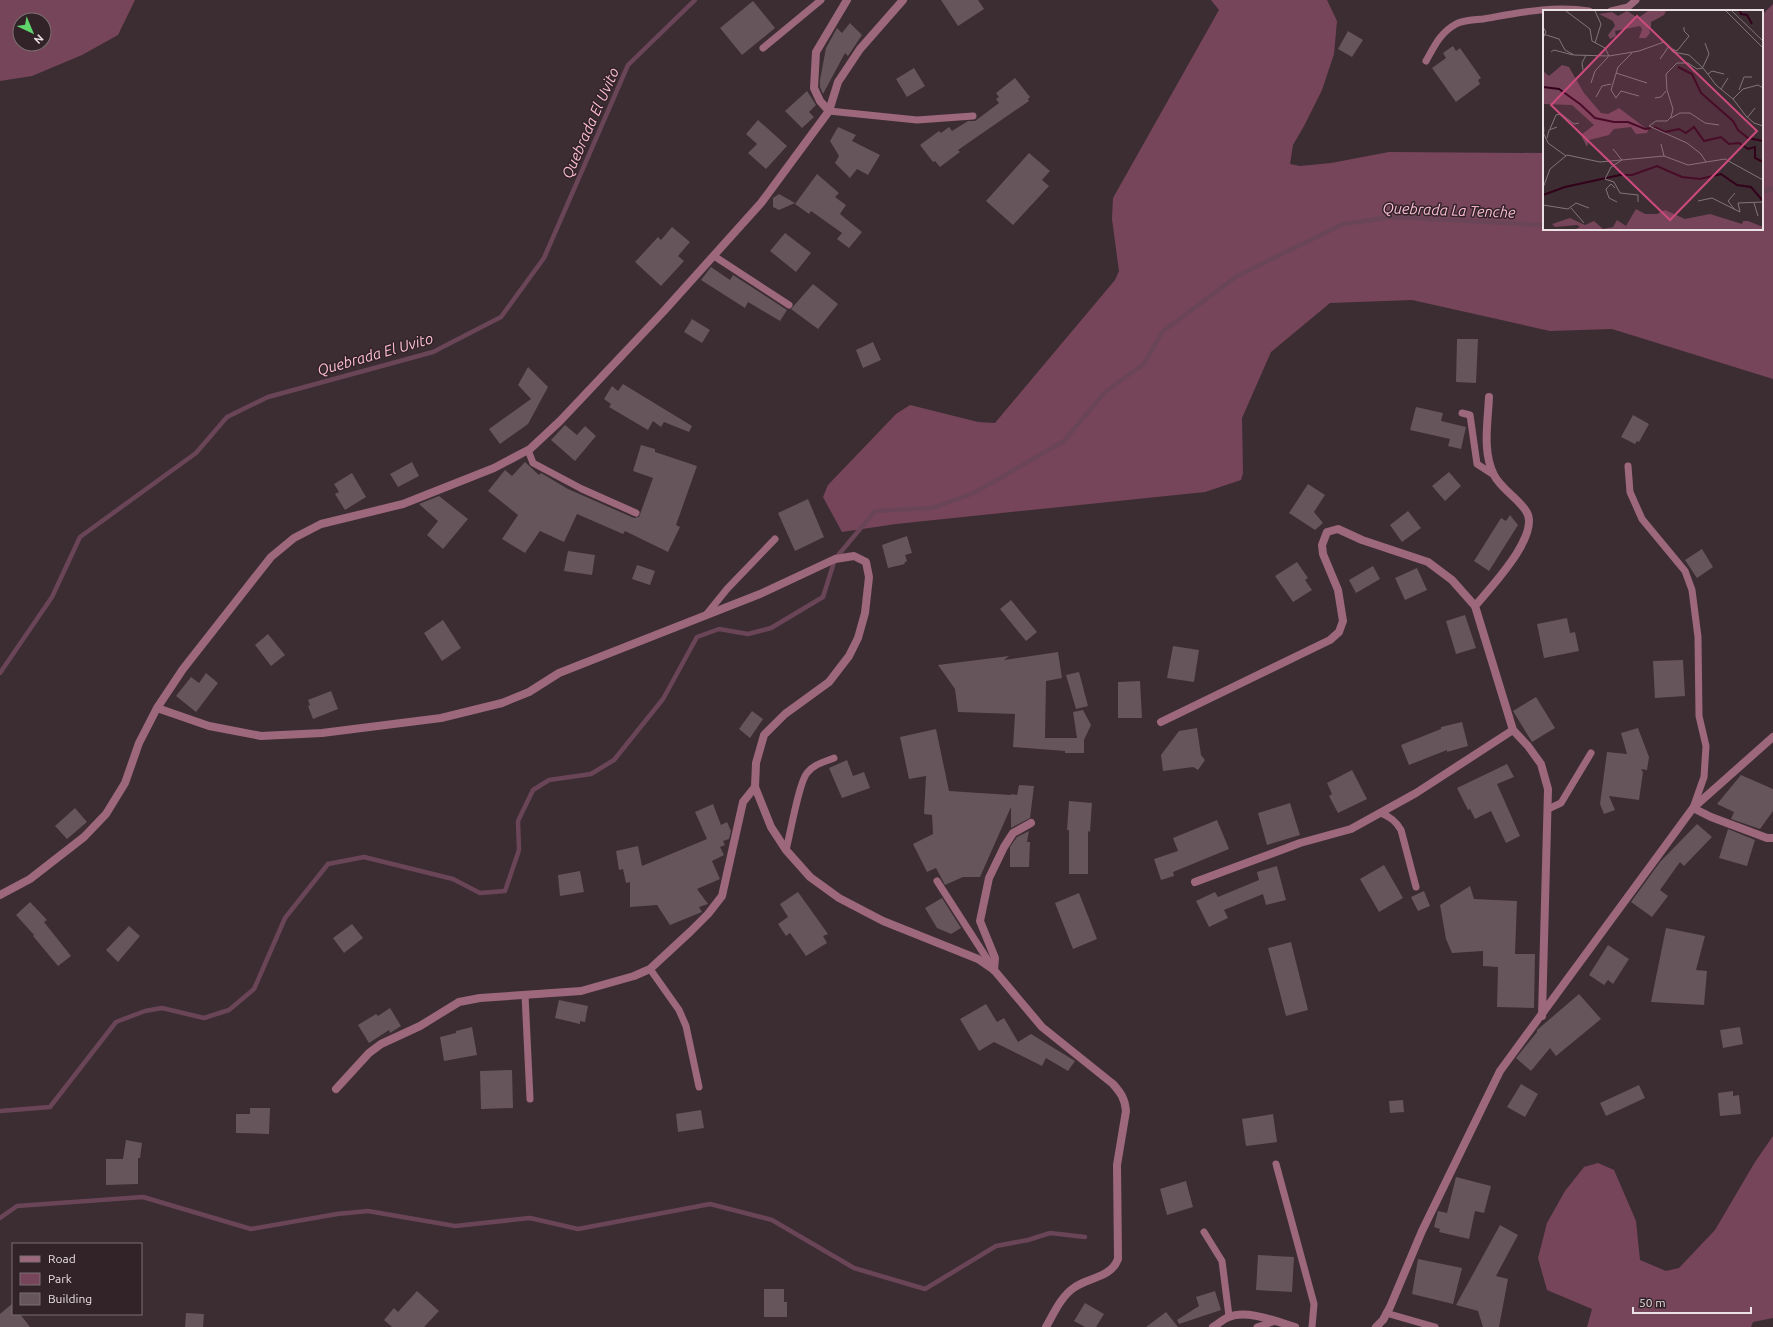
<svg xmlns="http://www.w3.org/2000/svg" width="1773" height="1327" viewBox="0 0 1773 1327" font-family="Ubuntu,sans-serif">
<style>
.green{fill:#774559;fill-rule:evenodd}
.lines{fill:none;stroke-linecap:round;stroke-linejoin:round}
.stream{stroke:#6a4557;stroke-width:4.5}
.building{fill:#66555b}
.service{stroke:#9d687c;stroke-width:7}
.minor{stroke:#9d687c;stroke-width:8}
.tertiary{stroke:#9d687c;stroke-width:8}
.labels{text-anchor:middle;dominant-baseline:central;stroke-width:3;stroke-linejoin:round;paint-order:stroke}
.water-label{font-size:15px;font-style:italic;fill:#fcbdd4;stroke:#312328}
.inset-river{fill:none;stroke:#32021a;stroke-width:2}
.inset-road{fill:none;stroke:#827579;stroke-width:1}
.view{fill:#cc4a7d;fill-opacity:0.15;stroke:#cc4a7d;stroke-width:2}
.inset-edge{fill:none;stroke:#ebe0e4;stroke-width:2}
</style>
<rect width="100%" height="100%" fill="#3c2d32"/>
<path class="green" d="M0 0H135L118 35 82 55 32 76 0 81ZM20 20H44V44H20Z
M1211 0H1327L1337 21 1334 54 1322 90 1304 126 1293 145 1290 164 1300 166 1331 163 1389 152 1544 153V229H1762V15L1773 4V379L1612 329 1550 331 1412 300 1330 303 1271 352 1242 418 1243 473 1241 480 1205 492 896 524 842 532 823 497 828 485 896 414 910 405 978 422 995 423 1115 280 1119 271 1112 219 1113 198 1219 10Z
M1773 1136V1318L1753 1322 1751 1327H1587L1592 1309 1547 1290 1538 1258 1547 1223 1565 1191 1584 1167 1598 1163 1614 1170 1636 1221 1640 1260 1666 1271 1679 1268 1715 1230 1755 1162Z"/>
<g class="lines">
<path class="stream" d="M1762 191 1773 189
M0 673 52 597 80 537 196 453 227 417 268 397 433 352 501 317 544 258 628 65 695 0
M0 1111 50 1107 116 1022 145 1011 162 1008 204 1018 229 1010 254 989 285 918 328 864 364 857 453 879 480 893 505 891 519 850 518 821 533 790 549 780 591 774 614 760 663 699 697 637 719 629 748 634 771 628 823 597 835 559 875 511 932 508 974 493 1064 441 1105 392 1144 364 1162 332 1237 276 1343 224 1391 217 1544 225
M0 1218 17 1206 143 1197 251 1229 337 1214 368 1211 455 1226 530 1218 578 1229 710 1204 772 1220 854 1268 925 1289 996 1246 1028 1240 1050 1233 1085 1237"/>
</g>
<path class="building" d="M941 0H978L984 9 958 26Z
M753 1 775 28 742 55 720 28Z
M850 23 862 35 848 56 845 53 823 94 820 87V80L826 48 837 28 842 33Z
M1348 31 1363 40 1352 57 1338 49Z
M1453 46 1456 51 1460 48 1481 78 1478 80 1480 84 1456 102 1432 68 1446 58 1443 53Z
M914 68 925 86 907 97 896 79Z
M1015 78 1030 97 1028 99 1029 101 958 150 960 152 940 167 935 161 933 162 920 145 939 131 941 133 949 127 952 131 968 121H975L999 103 996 99 999 97 996 93Z
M807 91 816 105 809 112 814 117 802 128 785 111Z
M758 120 787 146 766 169 748 153 757 144 746 134Z
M838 127 856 135 852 141 880 155 868 175 857 169 850 178 835 163 839 156 830 141Z
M1029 153 1050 171 1042 180 1049 186 1013 225 986 201Z
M817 174 839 193 835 197 846 205 840 214 862 232 849 248 837 239 842 233 811 211 809 214 795 204Z
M779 194 795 203 779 210 773 207V198Z
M672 227 690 242 678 256 684 261 661 286 635 262 658 237 661 240Z
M785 233 811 253 796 272 770 251Z
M711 267 730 280 733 275 787 310 780 321 748 302 745 308 701 280Z
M813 284 838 304 818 329 791 309Z
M692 319 710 330 702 343 684 332Z
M1457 339H1478L1476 383 1456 382Z
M873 342 881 360 863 368 856 350Z
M528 367 548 387 528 424 500 444 489 429 531 399 518 385Z
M623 384 692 426 689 432 664 422 661 427 653 421 648 430 609 407 611 404 604 399 612 386 618 391Z
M1416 407 1443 413 1441 421 1466 427 1461 449 1448 446 1450 439 1410 430Z
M1633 415 1649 424 1639 442 1637 441 1635 444 1621 437Z
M565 425 577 435 585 426 596 436 575 461 551 440Z
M641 445 655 449V452L697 466 676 525 680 527 668 552 625 531 623 534 577 514 564 542 540 531 525 553 502 539 518 515 488 491 505 470 512 476 525 462 539 475 541 473 568 489 634 518 639 517 653 478 633 471Z
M412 462 419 476 398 487 390 474Z
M1449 472 1461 486 1445 501 1432 486Z
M352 473 366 497 345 510 335 494 339 492 334 484Z
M1308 484 1325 495 1314 512 1323 523 1315 530 1289 513Z
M439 496 468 519 443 549 427 535 438 521 419 504Z
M808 499 824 537 795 551 778 513Z
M1408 511 1421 528 1402 542 1390 525Z
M1510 515 1518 525 1489 571 1474 561 1501 518 1506 521Z
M907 536 912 553 905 555 907 561 904 563 905 564 888 568 882 545Z
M1702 549 1713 567 1697 578 1685 560Z
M568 551 595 555 592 575 564 571Z
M1297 562 1308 578 1305 580 1312 590 1293 602 1275 576Z
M637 565 655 571 650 585 632 579Z
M1373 566 1380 579 1356 593 1349 580Z
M1417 568 1427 590 1405 600 1395 578Z
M1011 600 1037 632 1026 641 1000 609Z
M1465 615 1476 648 1456 654 1446 621Z
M1567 618 1570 633 1575 632 1579 651 1544 658 1537 624Z
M443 620 461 648 442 661 424 633Z
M268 634 285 655 271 666 255 645Z
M1173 646 1199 650 1194 682 1167 678Z
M1058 652 1062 678 1046 681 1045 738H1077L1073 712 1083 710 1091 725 1084 740V753H1065V751L1013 747 1015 714 958 712 955 689 938 665 1009 656 1004 660Z
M1683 660 1685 696 1655 698 1653 661Z
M1079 672 1088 706 1076 709 1066 675Z
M206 673 218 683 196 712 176 696 191 677 199 683Z
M1140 681 1142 718H1118V682Z
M331 691 338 709 313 719 308 706 310 705 308 700Z
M1536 697 1555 728 1532 742 1513 711Z
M752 711 763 719 750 738 739 729Z
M1462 722 1468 746 1447 752V750L1409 765 1401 745 1441 729V727Z
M1197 728 1201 755 1205 760 1198 770 1193 767 1163 771 1161 755 1179 731Z
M1638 728 1649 757 1647 770 1641 769 1643 772 1639 800 1609 796 1615 810 1604 814 1600 804 1607 752 1627 754 1621 733Z
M936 729 949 791 1011 795V794L1017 795 1019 785 1034 786 1030 818 1011 828V807L980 877H963L945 885 936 868 927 872 913 844 933 834 932 815 924 814 926 776 909 779 900 737Z
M847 760 853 776 864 772 870 788 842 798 829 768Z
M1507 764 1514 777 1497 784 1520 836 1506 843 1491 811 1475 819 1470 809 1468 810 1457 788Z
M1352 770 1367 799 1338 813 1329 796 1332 794 1327 783Z
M1741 775 1773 789V811L1760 829 1731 819 1734 812 1717 804Z
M1069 801 1092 803 1090 832 1088 831V874H1069V830H1067Z
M1290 803 1300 835 1267 845 1258 813Z
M713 804 721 825 727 822 731 831 729 839 723 841 725 845 720 847 724 855 712 861 720 879 697 889 708 904 699 907 702 912 670 925 657 905 630 907V882L626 883 623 869 619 870 616 851 638 846 642 866 707 839 695 812Z
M75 808 87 822 67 839 55 826Z
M1217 820 1229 849 1173 872 1174 876 1161 880 1154 859 1178 851 1173 838Z
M1697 824 1712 837 1684 866 1680 862 1660 890 1668 896 1652 917 1631 902 1660 862Z
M1728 829 1755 840 1747 866 1719 858Z
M1029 831 1027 842H1030L1029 867H1010V847L1017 837Z
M1384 865 1403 898 1379 912 1360 879Z
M1277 866 1286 900 1266 905 1263 894 1224 910 1228 918 1209 927 1196 901 1215 892 1218 897 1259 880 1257 872Z
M580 871 584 892 560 896 558 875Z
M1470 886 1474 899 1517 901 1515 954H1535L1534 1008 1497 1007 1498 967 1483 966V951L1452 953 1446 939 1440 905Z
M1424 891 1430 906 1418 911 1411 897Z
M798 892 828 934 823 936 827 943 806 956 790 933 786 936 778 924 788 917 780 904Z
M1079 893 1097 939 1073 949 1055 903Z
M942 898 961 928 951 934 937 928 925 908Z
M30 902 47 920 44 922 71 956 58 966 33 936 34 935 16 915Z
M352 924 363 938 344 953 333 938Z
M129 926 140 936 118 962 106 950Z
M1666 928 1705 936 1696 970 1707 971 1704 1005 1651 1002Z
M1291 942 1308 1010 1286 1016 1268 948Z
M1608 945 1629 959 1613 984 1608 980 1604 985 1589 975Z
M1579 994 1601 1019 1556 1056 1550 1048 1531 1071 1516 1058 1537 1032V1030Z
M559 1000 588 1006 585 1022 580 1021V1024L555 1018Z
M986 1004 997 1022 1004 1018 1018 1042 1031 1034 1075 1061 1068 1071 1046 1058 1042 1066 994 1042 979 1051 960 1019Z
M390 1008 401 1026 390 1033 389 1030 369 1043 358 1025 376 1014 378 1016Z
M472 1027 477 1055 444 1061 440 1037 456 1033V1031Z
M1740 1027 1743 1044 1723 1048 1720 1030Z
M512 1070 513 1108 481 1109 480 1071Z
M1521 1084 1538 1094 1525 1117 1507 1107Z
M1639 1085 1645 1098 1606 1116 1600 1103Z
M1733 1091V1096L1739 1095 1741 1114 1720 1116 1718 1093Z
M1403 1100 1404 1112 1390 1113 1389 1101Z
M250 1108H270L269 1134 236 1133V1114H250Z
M701 1110 704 1128 678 1132 676 1114Z
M1273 1114 1277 1142 1246 1146 1242 1119Z
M126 1140 142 1143 140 1158H138V1184L106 1185V1159H123Z
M1456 1177 1491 1186 1484 1213 1475 1211 1469 1239 1439 1232 1440 1229 1434 1227 1438 1211 1447 1213Z
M1186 1181 1193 1207 1167 1215 1160 1189Z
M1500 1225 1518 1235 1496 1276 1508 1279 1499 1327H1483L1478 1311 1456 1305Z
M1258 1255 1294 1257 1292 1292 1256 1290Z
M1418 1259 1462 1268 1453 1304 1412 1294Z
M764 1289H784V1302H787V1317H764Z
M417 1291 439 1311 424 1327H392L384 1320 394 1308 398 1312Z
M1215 1291 1221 1310 1179 1324 1177 1320 1199 1306 1196 1297Z
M13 1303V1314H20L30 1327H0V1314Z
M1085 1303 1104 1314 1096 1327H1085L1074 1321Z
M1166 1312 1178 1327H1146Z
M186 1313 204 1314 203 1327H185Z"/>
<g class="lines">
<path class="service" d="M1611 11 1628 7 1636 0
M763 48 821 0
M1426 61C1435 45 1440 33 1456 24 1463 20 1475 20 1483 19 1518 13 1554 5 1589 11
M829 111 917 120 973 116
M714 256 789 305
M1462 413 1470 415 1477 464 1494 475
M528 450 533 463 582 489 636 513
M1628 466 1630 492 1642 519 1685 571 1692 590 1698 637 1699 716 1706 746 1704 777 1693 808
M706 615 727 589 775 539
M1548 809 1561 803 1591 753
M1381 813C1390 817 1396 821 1401 830L1416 887
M786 850C790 835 799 782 807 773 814 764 824 762 834 758
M937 881 993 968
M650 969 679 1010 686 1026 699 1087
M525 995 530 1099
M1276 1164 1314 1304 1312 1327
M1204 1232 1222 1261 1229 1316
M1386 1313 1435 1327
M1257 1327 1276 1321"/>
<path class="minor" d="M1475 606C1490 588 1542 534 1526 511 1518 498 1501 489 1494 475 1482 452 1488 421 1489 397
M1161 722 1330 640 1339 632 1343 621 1338 590 1323 554 1322 545 1327 532 1338 529 1362 540 1428 562 1452 580 1475 606 1513 730 1528 746 1541 764 1548 789 1542 1016
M1693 808 1711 817 1767 838H1773
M1195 882 1300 843 1351 829 1416 793 1513 730
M994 970 995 958 980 921 989 878 1004 847 1013 833 1031 823
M336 1089 369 1053 381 1044 420 1026 459 1002 480 998 581 991 634 976 650 969 691 931 708 914 722 896 743 802 755 787
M1213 1327C1218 1324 1223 1319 1229 1317 1246 1309 1278 1322 1295 1327
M1376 1327 1383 1320 1390 1307 1422 1231 1500 1071 1693 808 1773 737"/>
<path class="tertiary" d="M829 111 820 101 814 88 816 52 847 0
M157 708 209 726 261 736 322 733 441 718 502 703 529 692 559 673 760 594 835 559 854 556 866 562 869 577 865 613 858 638 849 656 829 682 785 714 764 735 756 763 755 787 771 827 786 850 810 877 839 898 883 921 978 959 994 970 1042 1027 1113 1084C1121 1093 1125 1099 1126 1111L1117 1165 1118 1259C1111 1278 1089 1277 1075 1287 1061 1296 1054 1313 1046 1327
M0 895 30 879 84 837 106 814 125 783 139 743 157 708 183 669 271 557 294 538 321 524 403 504 494 468 530 449 560 421 663 312 761 203 829 111 838 82 860 49 903 0"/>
</g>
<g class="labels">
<g class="water-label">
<text transform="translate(590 123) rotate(-66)">Quebrada El Uvito</text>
<text transform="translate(1449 210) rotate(2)">Quebrada La Tenche</text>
<text transform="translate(375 354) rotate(-16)">Quebrada El Uvito</text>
</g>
</g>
<g transform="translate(1543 10)">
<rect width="220" height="220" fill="#3c2d32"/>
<path d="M84 1 95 8 105 1H123L121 5 108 12V17L106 19 107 23 103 28H96L99 19 97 16 72 21 73 26 67 29 65 25 72 16 70 11 56 4 69 2 75 6ZM19 55 26 57 41 83 58 103 65 104 76 98 105 120 104 123 93 124 88 117 71 119 66 125 46 130 44 137 38 125 51 115 29 95 0 94V61L6 66ZM93 199 102 204H114L122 200 142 209 167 204 199 214 200 211H205L220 217V219H33L37 217 34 215 12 217 9 214 27 208 42 215 51 211 60 219 70 217 74 210 83 216Z" fill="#774559"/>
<path class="inset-river" d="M197 1 198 4 204 5 209 14M135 57 149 64 158 83 190 111 195 120 205 128 220 131M0 77 16 79 37 94 52 108 71 112H85L102 119 108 118M111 117 122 122 136 119 143 123 151 117 161 131 178 127 186 134 196 133 205 139 212 137V148L220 152M0 185 22 177 77 165H89L114 156 139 167 157 169 178 164 194 175 208 177 220 191"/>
<path class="inset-road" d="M23 1 47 19 49 31 62 38 66 46M183 1 220 38M189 1 220 31M0 17 3 22 0 28M0 24 16 29 22 40 31 45 66 46 96 41 121 32 130 42 146 45 160 58M52 33 58 14 52 1M129 39 134 41 146 26 141 21V17M8 42 11 40 30 45M89 43 75 57 68 80 73 88 78 81 96 86M117 49 126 36M160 57 166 44 162 33M40 60 39 53 43 45M73 63 104 73M165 64 169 61 181 64M48 73 52 61 65 47M178 79 185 68M196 80 201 67H209M53 87 59 76 68 74M112 88 118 87 123 81M190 89 200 79 215 75 220 78M128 108 137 103H147L162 113 176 115M204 108 212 98M0 109 1 122M7 119 13 105 18 104 31 114 36 113M0 122 5 133 23 146M4 128 6 120 14 117M118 134 121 146M70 139 79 150 68 157 62 169 71 172 77 183 95 185V192M163 152 158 144 144 133 106 116 113 111H124L128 107 130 99 124 80 123 64 134 53H145L154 59 160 58 173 75 190 89 203 106 211 113 220 116M0 178 7 159 24 145 57 152 121 146 145 155 182 149 220 170M72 178 68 174 63 179 66 188 74 192M192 183 185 191 192 200M155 191 169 188 197 202 195 193 220 192M211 193 215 206M0 195 25 199 33 193 46 198M28 198 41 213"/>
<path class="view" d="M94 6 214 121 127 210 8 95Z"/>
<rect width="220" height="220" class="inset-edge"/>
</g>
<rect x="12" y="1243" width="130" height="72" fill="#312328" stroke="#7b6f73"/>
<rect x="20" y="1256" width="20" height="6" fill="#9d687c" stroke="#7b6f73"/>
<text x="48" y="1263" font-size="12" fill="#ebe0e4">Road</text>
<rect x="20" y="1273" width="20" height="12" fill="#774559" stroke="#7b6f73"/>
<text x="48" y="1283" font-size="12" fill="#ebe0e4">Park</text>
<rect x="20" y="1293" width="20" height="12" fill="#66555b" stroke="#7b6f73"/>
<text x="48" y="1303" font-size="12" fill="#ebe0e4">Building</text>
<g transform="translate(32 32) rotate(136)"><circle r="19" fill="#312328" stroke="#7b6f73"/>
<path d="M0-3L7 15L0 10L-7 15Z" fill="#5fd56b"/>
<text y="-6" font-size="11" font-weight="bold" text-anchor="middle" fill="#ebe0e4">N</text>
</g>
<path d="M1633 1307v6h118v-6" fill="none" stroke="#ebe0e4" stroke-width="2"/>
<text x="1639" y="1307" font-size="12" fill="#ebe0e4" stroke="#312328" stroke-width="3" paint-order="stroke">50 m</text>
</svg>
